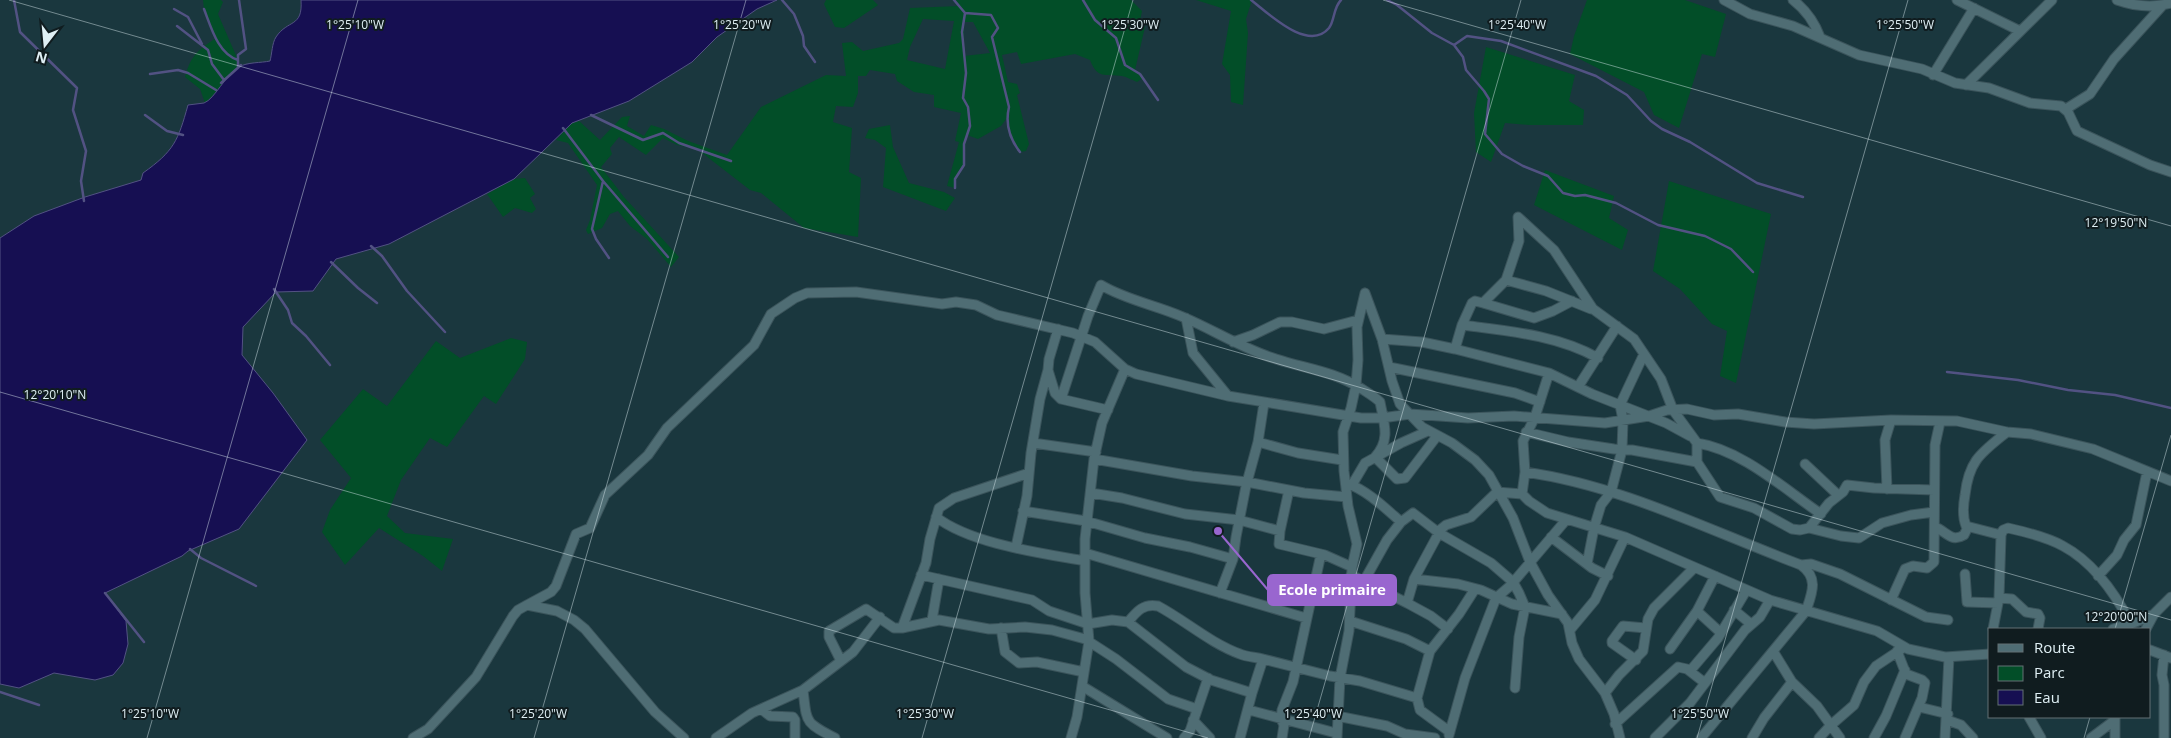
<svg xmlns="http://www.w3.org/2000/svg" width="2171" height="738" viewBox="0 0 2171 738" font-family="'Open Sans',sans-serif">
<style>
.green{fill:#024e28;fill-rule:evenodd}
.water{fill:#160f52;stroke:#525283}
.lines{fill:none;stroke-linecap:round;stroke-linejoin:round}
.stream{stroke:#525283;stroke-width:2.5}
.street-casing{stroke:#3b545b;stroke-width:11}
.street{stroke:#4f6d74;stroke-width:9}
.ticks{fill:none;stroke:#dfeff4;stroke-width:1;stroke-opacity:0.45}
.ticks-label{font-size:12px;text-anchor:middle;fill:#dfeff4;stroke:#101c1f;stroke-width:4;stroke-linejoin:round;paint-order:stroke}
.leader{fill:none;stroke:#9966cf;stroke-width:2}
.callout-dot{fill:#9966cf;stroke:#101c1f;stroke-width:2}
.callout{fill:#9966cf;stroke:#9966cf;stroke-width:2}
.callout-label{font-size:15px;text-anchor:middle;font-weight:bold;fill:#fff}
</style>
<rect width="100%" height="100%" fill="#1a373e"/>
<path class="green" d="M203 0H221L223 2 218 14 238 60V68C225 78 217 93 205 103L200 89 185 77C191 55 198 50 216 38L204 9Z
M826 0H873L878 5 844 28 835 27 824 4Z
M954 0H1131L1142 11 1140 21 1145 27 1135 70 1143 78 1137 82C1132 80 1127 77 1122 76 1105 74 1097 79 1090 60L1075 54 1021 64 1017 52 1002 55 1008 82 1017 84 1020 93 1017 95 1029 144 1026 151 1020 152C1012 142 1008 131 1007 118L1001 126 978 139 967 135C964 145 966 154 964 164 962 174 955 176 955 188L947 186 959 142 955 141 961 113 934 107V95L914 92 897 81 895 74 870 70 866 76H858V93L853 107 836 106 833 122 852 128 849 172 861 178 858 237 804 228 761 193 750 190 697 149 677 145 663 138 646 155 619 137 610 148 612 154 601 167 624 197 679 257 671 267 647 239 630 226 618 211 610 214 602 228 588 234 586 230 590 220 597 185 568 143 556 140 572 123 579 121 600 140 622 117 630 116 627 126 644 136 651 125 664 129 688 141 727 155 761 107 826 75 846 76 842 43 852 42 863 51 899 43 903 39 910 8 959 6ZM923 19 954 21 945 69 907 60 910 47ZM964 22H973L990 53 964 56Z
M1196 0H1252L1246 19 1248 33 1243 105 1231 102 1230 75 1222 64 1231 11Z
M1587 0H1685L1726 14 1715 57 1702 54 1679 128 1654 115 1644 92 1570 54 1574 36Z
M1486 47 1575 75 1569 101 1584 110 1583 125H1529L1505 123 1491 162 1476 152 1474 113Z
M890 125 893 147 909 183 944 192 955 198 946 211 883 187 886 148 875 140 865 138 869 129Z
M1545 170 1614 196 1609 218 1628 230 1622 250 1534 205Z
M525 178 535 194 530 198 536 209 532 213 515 208 503 217 487 194 514 179Z
M1669 181 1771 214 1736 383 1720 376 1727 331 1712 324 1680 289 1653 271Z
M511 338 527 342 525 359 496 404 484 396 447 447 430 438 401 480 387 516 405 533 453 539 442 571 423 556 379 528 345 565 322 532 330 510 351 478 320 440 363 389 387 406 436 341 460 358Z"/>
<path class="water" d="M301 0H777L757 9 717 37 692 62 629 101 572 123 514 179 389 244 336 259 313 291 276 292 243 327 242 355 273 393 307 440 239 529 188 551 182 556 105 593 126 621 128 644 123 663 113 675 95 680 54 673 19 688 0 684V238L34 216 85 197 141 180 143 173C174 151 178 141 188 105 193 104 199 104 204 103 215 99 225 75 239 67 247 62 261 63 270 61 272 54 272 43 276 37 288 19 303 28 301 0Z"/>
<g class="lines">
<path class="stream" d="M14 0 20 32 77 88 73 110 86 151 81 181 84 201
M782 0 794 14 803 36 804 46 815 62
M954 0 965 13 962 32 966 73 963 98 968 107 970 126 964 144V165L955 179V188
M1083 0 1095 20 1116 38 1125 65 1140 74 1158 100
M1251 0C1267 12 1308 53 1329 28 1335 20 1333 8 1341 0
M1387 0 1397 5 1432 33 1454 45 1463 57 1466 70 1484 91 1489 99 1485 134 1502 154 1523 166 1548 176 1563 193 1575 196 1585 195 1616 203 1658 225 1705 236 1731 249 1753 272
M174 9 188 17 202 44
M204 9C211 27 218 54 238 60
M965 13 991 15 998 28 992 37 1009 107C1005 124 1009 138 1020 152
M177 26 208 50 212 64 224 80
M1454 45 1467 36 1501 41 1596 76 1627 95 1651 121 1662 129 1690 142 1757 183 1803 197
M238 67V55L246 49 239 0
M150 74 178 70 188 73 216 90
M221 83 241 65
M145 115 167 131 183 135
M591 115 643 140 663 133 679 143 731 161
M563 128 603 181 668 257
M603 181 592 229 596 239 609 258
M371 246 382 256 407 291 445 332
M331 262 358 288 377 303
M274 289 288 310 292 323 306 336 330 365
M1947 372 2018 380 2068 390 2115 395 2171 408
M190 549 201 558 256 586
M105 593 144 642
M0 692 39 705"/>
<defs>
<path id="street" d="M1724 0 1750 14 1793 26 1859 55 1922 69 1955 83 1989 88 2030 103 2061 106 2068 112 2077 131 2150 165 2171 172
M1793 0C1806 10 1814 21 1820 37
M1957 0 2020 31
M2117 0C2134 6 2153 8 2171 3
M1933 75 1974 8
M1966 85 2052 0
M2066 109 2090 94 2114 59 2162 6
M1518 217 1554 250 1593 309 1634 339 1661 379 1673 410 1697 443V462L1720 497 1754 508 1792 529 1800 530 1809 528 1829 503 1843 492 1847 485 1874 488 1934 490
M1506 280 1546 291 1591 309
M1365 293 1382 339 1392 381 1400 404 1422 427 1452 443 1475 460 1489 475 1513 518 1530 562 1548 595 1568 623 1572 643 1579 659 1605 693 1614 714 1620 738
M1483 303 1534 318 1553 311 1572 301
M1186 318 1193 353 1228 396
M1462 325C1508 331 1557 335 1598 358
M1058 329 1049 359 1048 370 1055 393 1061 399
M1382 339 1422 342 1455 349 1462 325 1472 303 1475 301 1483 303 1506 280 1519 241 1518 217
M1233 342 1253 335 1280 322H1292L1324 329 1358 320
M1455 349 1549 373 1592 394 1666 423 1690 436
M1389 367 1515 393 1540 402
M1549 373 1535 417 1523 441 1525 472 1522 494 1529 501 1547 513 1625 537 1770 600 1877 631 1908 649 1945 657 1990 654
M1578 387 1617 326
M1108 410 1061 399 1088 316 1101 285C1126 300 1156 305 1183 317 1214 330 1243 349 1276 359 1307 369 1333 371 1362 389 1368 393 1375 397 1380 402 1384 423 1391 440 1375 457L1397 479 1405 478 1437 436
M1526 432 1568 442 1614 449 1632 450 1697 462
M1258 442 1298 453 1342 460
M1033 443 1096 452
M1697 443C1742 450 1783 488 1821 514
M1094 459 1192 476 1247 482 1304 493 1347 497
M1805 464 1838 495
M1525 472C1623 486 1710 531 1801 565 1819 578 1812 593 1806 611L1701 738
M1346 483C1367 490 1385 508 1401 522L1413 513 1439 533 1491 563 1513 582 1519 593 1525 607 1519 637 1515 688
M1352 485 1365 463 1401 443 1428 431
M1887 489 1885 440 1891 420
M1289 490 1280 531 1279 544 1325 555 1352 567
M1091 493 1122 498 1185 514 1239 520 1280 531
M1023 511 1086 521 1145 538 1190 547 1233 559
M936 517C971 544 1041 553 1085 561
M1935 527C1946 531 1951 543 1964 535L1968 527
M1809 528 1841 536 1859 538 1882 523 1911 515 1934 512
M2001 535 1966 526C1962 516 1963 506 1965 495 1969 460 1981 453 2007 432
M1551 537 1592 568 1608 576
M1016 547 1027 496 1031 453 1040 399 1048 370
M1085 553 1306 618
M1587 564 1594 528 1601 505 1611 492 1622 450 1623 420 1620 405 1644 354
M1801 565 1811 564 1840 574 1926 617 1948 620
M1965 574 1967 602 1998 603
M921 575 1032 600 1049 611 1088 624 1112 620 1128 622 1186 667 1211 680 1252 693 1263 659 1330 676 1360 681 1417 698 1420 710 1450 732
M1351 575 1407 603 1414 579 1458 584 1481 590 1512 604 1562 614
M2098 576 2117 555 2124 540 2136 525 2147 472
M1414 579 1441 529 1446 525 1471 517 1497 492 1522 494
M1364 581 1387 540 1401 522
M1220 593 1233 559 1236 537 1246 486 1258 442 1264 403
M1999 598 2012 599 2026 612 2038 614 2040 618 2038 629
M1891 600 1905 569 1913 566 1927 568 1934 562 1935 445 1940 422
M1407 603 1431 616 1448 629
M527 605 551 592 556 586 576 534 590 528 605 495 648 455 667 428 754 345 771 314 795 298 807 293 856 292 942 304 956 302 976 305 997 315 1073 333 1095 342 1125 369 1136 374 1228 396 1361 418H1382L1410 414 1468 418 1514 416 1605 423 1649 416 1667 410 1687 409 1714 415 1738 414 1785 422 1814 424 1891 420 1957 421 2007 432 2031 434 2093 449 2171 481
M1734 610 1751 624
M1697 611 1721 633
M932 620 939 579
M1350 621 1406 639 1430 651
M1128 622C1137 611 1144 603 1158 606 1186 621 1210 643 1240 654 1247 657 1256 657 1263 659
M902 628 926 563 930 539 939 508 954 498 1029 473
M1001 628 1005 652 1019 663 1037 662 1084 672
M1993 629 1999 598 2001 535 2003 530 2008 528C2026 532 2047 537 2063 546 2093 562 2116 595 2131 624
M2113 629 2136 622 2154 614
M2146 629 2154 614 2171 597
M1570 630 1595 600 1625 537
M1670 649 1697 611 1715 576
M2150 650 2171 658
M1773 651 1792 682 1817 706 1840 738
M1897 651 1906 674 1922 680 1925 683 1922 698 1905 738
M2164 655 2162 675 2164 685V738
M1636 660 1612 643V641L1623 626 1646 628
M841 661 829 637V631L866 609 894 628H902L939 620 989 629 1025 627 1052 630 1085 639 1116 659 1168 699 1197 709
M1690 671 1718 638 1746 591
M1082 686 1167 738
M803 690C807 723 804 722 835 738
M1605 693 1619 675 1643 651 1648 619 1654 608 1694 568
M1417 698 1430 651 1459 614 1475 589
M1919 707 1948 714
M761 709 770 716 793 717 795 720V738
M1249 710 1336 733
M1337 716 1387 726 1405 734 1435 738
M2029 717 2041 738
M1193 720 1210 738
M1947 720 1961 725 1973 738
M1615 724 1678 667 1687 669 1705 683
M1449 735 1465 678 1496 598 1510 586 1566 520
M413 738 428 729 476 677 513 616 518 610 527 605 557 611 574 620 585 629 655 712 684 738
M716 738 752 713 803 690 853 652 880 617
M1071 738 1077 717 1089 641 1085 593V539L1094 459 1102 423 1125 369
M1184 738 1190 731 1208 678
M1240 738 1252 693
M1282 738 1284 725 1281 719 1282 710 1293 682 1321 554
M1337 738 1340 678 1349 631 1352 567 1357 544 1348 506 1344 471 1343 432 1351 408 1356 385 1358 360 1357 327 1365 293
M1655 738 1690 703 1745 630 1760 617 1770 600
M1752 738 1764 718 1792 682
M1819 738 1831 725 1854 705 1864 682 1876 666 1903 648
M1874 738 1886 716 1905 670
M1945 738 1949 657
M2091 738 2115 720
M2115 738V717"/>
</defs>
<use href="#street" class="street-casing"/>
<use href="#street" class="street"/>
</g>
<path class="ticks" d="M9 0 2171 620M1383 0 2171 226M0 392 1208 738M2115 629 2171 435M147 738 358 0M534 738 746 0M922 738 1133 0M1309 738 1521 0M1697 738 1908 0M2084 738 2090 717"/>
<g class="ticks-label">
<text x="355" y="29">1°25'10"W</text>
<text x="742" y="29">1°25'20"W</text>
<text x="1130" y="29">1°25'30"W</text>
<text x="1517" y="29">1°25'40"W</text>
<text x="1905" y="29">1°25'50"W</text>
<text x="2116" y="227">12°19'50"N</text>
<text x="55" y="399">12°20'10"N</text>
<text x="2116" y="621">12°20'00"N</text>
<text x="150" y="718">1°25'10"W</text>
<text x="538" y="718">1°25'20"W</text>
<text x="925" y="718">1°25'30"W</text>
<text x="1313" y="718">1°25'40"W</text>
<text x="1700" y="718">1°25'50"W</text>
</g>
<path class="leader" d="M1218 531L1268 590"/>
<circle class="callout-dot" cx="1218" cy="531" r="5"/>
<rect class="callout" x="1268" y="575" width="128" height="30" rx="5"/>
<g class="callout-label">
<text x="1332" y="595">Ecole primaire</text>
</g>
<rect x="1988" y="628" width="162" height="90" fill="#101c1f" stroke="#637074"/>
<rect x="1998" y="644" width="25" height="8" fill="#4f6d74" stroke="#637074"/>
<text x="2034" y="653" font-size="15" fill="#dfeff4">Route</text>
<rect x="1998" y="666" width="25" height="15" fill="#024e28" stroke="#637074"/>
<text x="2034" y="678" font-size="15" fill="#dfeff4">Parc</text>
<rect x="1998" y="690" width="25" height="15" fill="#160f52" stroke="#637074"/>
<text x="2034" y="703" font-size="15" fill="#dfeff4">Eau</text>
<g transform="translate(45 45) rotate(196)" stroke="#101c1f" stroke-width="4" paint-order="stroke">
<path d="M0-4L9 19L0 12L-9 19Z" fill="#dfeff4"/>
<text y="-8" font-size="14" font-weight="bold" text-anchor="middle" fill="#dfeff4">N</text>
</g>
</svg>
